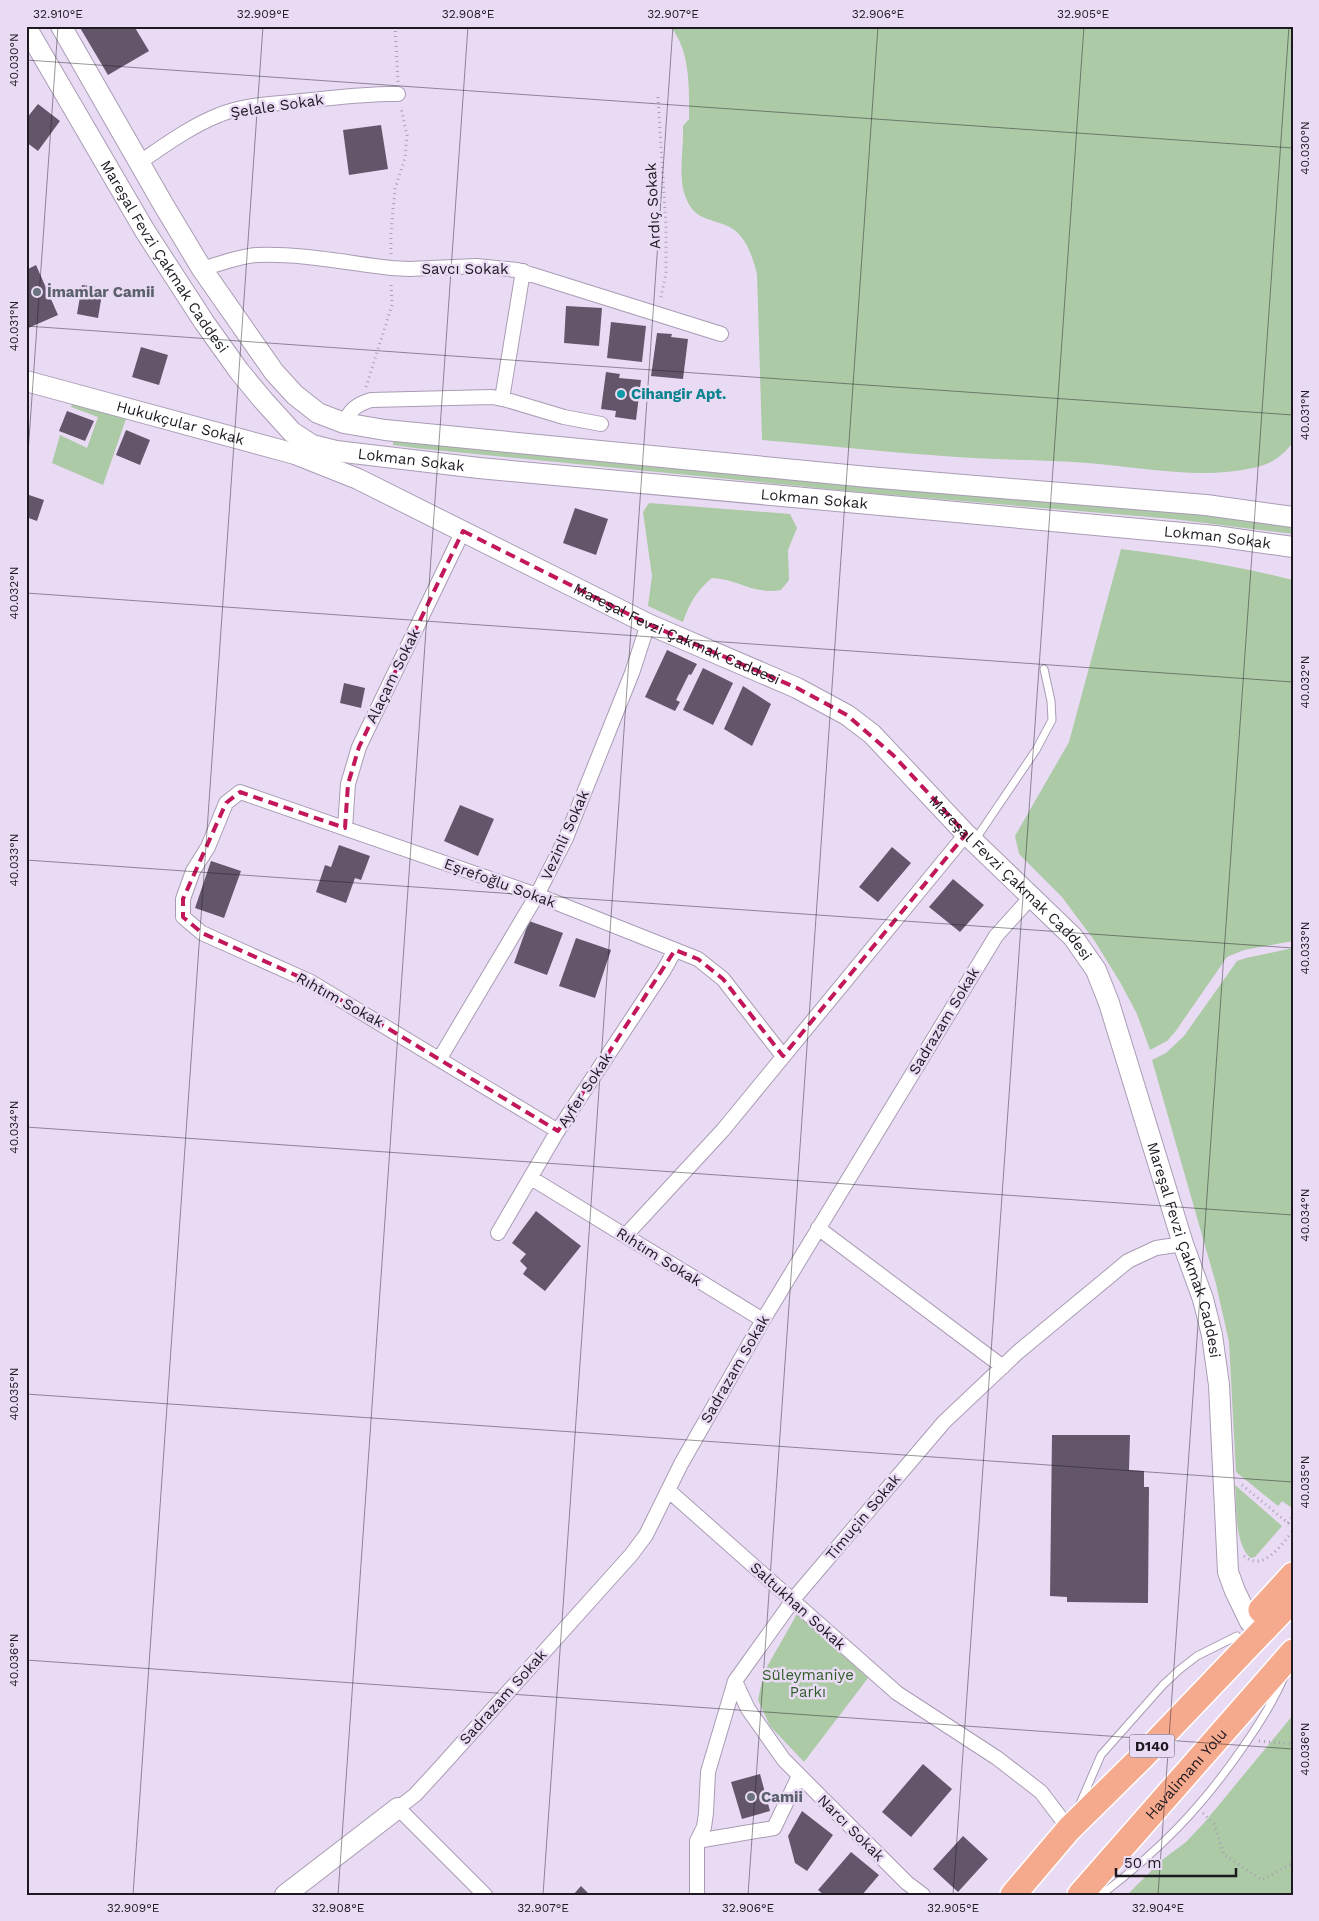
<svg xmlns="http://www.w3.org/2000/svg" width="1319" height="1921" viewBox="0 0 1319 1921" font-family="'Work Sans',sans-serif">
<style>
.green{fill:#abcaa5}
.building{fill:#63566b}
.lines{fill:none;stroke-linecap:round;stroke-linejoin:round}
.lane-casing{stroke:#aa9cb4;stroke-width:9}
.street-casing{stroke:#aa9cb4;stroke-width:16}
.secondary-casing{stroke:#aa9cb4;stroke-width:22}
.highway-casing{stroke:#fff;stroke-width:28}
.path{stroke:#ab9fb4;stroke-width:3;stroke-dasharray:1 4;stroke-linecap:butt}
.lane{stroke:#fff;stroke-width:7}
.street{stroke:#fff;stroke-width:14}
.secondary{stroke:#fff;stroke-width:20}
.highway{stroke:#f5aa8e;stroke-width:25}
.marked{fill:none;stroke:#c2185b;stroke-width:4;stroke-dasharray:10 6;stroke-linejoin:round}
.ticks{fill:none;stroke:#1e1821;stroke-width:1;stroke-opacity:0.45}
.worship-dot{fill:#6b7280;stroke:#eadbf5;stroke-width:2}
.culture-dot{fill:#0f9aa8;stroke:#eadbf5;stroke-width:2}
.labels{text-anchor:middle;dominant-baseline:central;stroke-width:5;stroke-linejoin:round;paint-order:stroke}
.shield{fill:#eadbf5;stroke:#5b5261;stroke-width:1}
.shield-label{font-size:14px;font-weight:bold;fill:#1e1821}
.street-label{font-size:15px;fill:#1e1821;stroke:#eadbf5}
.worship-label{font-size:15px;font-weight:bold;fill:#5b616d;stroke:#eadbf5;text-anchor:start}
.culture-label{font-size:15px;font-weight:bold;fill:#0d838f;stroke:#eadbf5;text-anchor:start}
.park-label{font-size:15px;fill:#305e28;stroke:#eadbf5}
.neatline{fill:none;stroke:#1e1821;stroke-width:2}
.ticks-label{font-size:12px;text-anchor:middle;fill:#1e1821}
</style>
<rect width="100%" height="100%" fill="#eadbf5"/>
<path class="green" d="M670 26H1293V442C1283 456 1270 465 1253 468 1199 480 1141 467 1087 463 1049 460 1011 460 973 458 903 454 832 446 762 440L757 274C752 255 745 232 725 225 708 218 694 219 686 198 678 179 683 154 683 133V126L689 119C689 89 691 51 670 26Z
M75 398 127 416 103 485 52 463 60 435 87 448 98 417 71 407Z
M393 440 1141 508 1293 526V534L1173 519 879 494 415 448 393 445Z
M649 503 790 514 797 528 788 550 789 580 781 590C753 595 738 579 712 578 697 590 689 604 683 622L648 606 652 576 643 512Z
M1121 549C1179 556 1236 566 1293 580V941L1244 950 1227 957 1175 1032 1167 1041 1150 1050 1137 1014 1120 982 1094 940 1062 897 1019 854 1015 836 1069 742Z
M1293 948V1508H1292L1282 1501 1278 1506 1236 1472 1229 1342 1216 1284 1152 1060 1166 1053 1184 1036 1237 961 1246 958Z
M1235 1485 1282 1526 1255 1557 1251 1558C1234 1545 1237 1506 1235 1485Z
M797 1614 868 1678 804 1762 770 1726 758 1700 764 1672Z
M1293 1715V1895H1127L1162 1860 1186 1842 1204 1823Z"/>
<path class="building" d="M79 26H134L149 51 108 75Z
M38 104 60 121 38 151 26 142V119Z
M381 125 388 169 349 175 343 130Z
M36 265 58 315 26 329V270Z
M82 285 103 288 98 318 77 314Z
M566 306 602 308 599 346 564 343Z
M611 322 646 326 642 362 607 358Z
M657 333 672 334 671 337 688 339 683 379 651 376Z
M141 347 168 355 159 385 132 377Z
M606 372 620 374 619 378 641 380 636 420 615 417 616 411 601 409Z
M67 411 94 421 85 441 59 431Z
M126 430 150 440 140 465 116 455Z
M26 494 44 500 37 521 26 517Z
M575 508 608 519 596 555 563 543Z
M667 650 697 664 691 675 689 674 676 700 680 702 675 711 645 697Z
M703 668 733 683 713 725 683 710Z
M344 683 365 688 361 708 340 703Z
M743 686 771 704 752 746 724 729Z
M460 805 494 819 478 856 444 841Z
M339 845 370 856 361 880 355 878 346 903 316 892 325 865 331 867Z
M892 847 911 863 878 902 859 887Z
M211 861 241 871 224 918 195 908Z
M953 879 984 905 960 932 929 907Z
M529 921 563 933 547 975 514 963Z
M576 938 611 950 595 998 559 986Z
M536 1211 581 1246 545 1291 523 1274 527 1268 520 1261 526 1254 512 1243Z
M1052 1435H1130L1129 1470 1144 1471V1487H1149L1148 1603 1067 1602V1597L1050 1596Z
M923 1764 952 1789 911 1837 882 1812Z
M760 1774 770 1811 742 1819 731 1782Z
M802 1811 833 1835 807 1871 795 1863 788 1836Z
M963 1836 988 1859 958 1892 933 1869Z
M851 1852 879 1875 862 1895H824L818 1890Z
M581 1886 590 1895H573Z"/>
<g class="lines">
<defs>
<path id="lane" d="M975 840 1036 750 1052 720 1051 701 1044 669
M1079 1806 1101 1755 1163 1685 1179 1670 1197 1656 1237 1636
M1101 1895C1159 1851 1200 1809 1241 1750 1258 1726 1273 1703 1284 1677"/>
<path id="street" d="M140 162C165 145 191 126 219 115 245 104 275 104 302 101 334 98 366 93 398 94
M202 269C220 264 239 256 257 255 300 253 348 263 391 268L409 269 476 266 517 270 721 334
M502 399 523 271
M344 423C350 410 357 404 371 400L492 397 507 400 564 417 601 424
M345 828 348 784 359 747 463 531
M440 1058 537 895 566 838 632 673 648 624
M558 1131 311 982 202 933 183 917V899L193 871 208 847 226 803 240 792 537 895 698 959 723 979 783 1056
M531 1178 763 1320
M818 1228 1003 1367
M498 1233 557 1132 664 970 675 950
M625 1236 723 1130 966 834
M668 1490 897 1693 997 1758 1041 1792 1069 1829
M735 1681 748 1709 784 1760 907 1883 923 1895
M697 1841 774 1828 799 1776
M485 1895 398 1808 415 1795 438 1770 631 1555 646 1535 681 1464 763 1320 996 936 1032 896
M697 1895V1841L704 1827 706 1813 708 1772 735 1681 796 1596 944 1422 1018 1352 1128 1261 1156 1248 1183 1244"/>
<g id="secondary">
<path d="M61 26 163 204 202 269 274 372 295 395 318 413 344 423 385 430 868 477 1206 505 1293 517"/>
<path id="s1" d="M26 27 145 231 204 322 239 371 263 400 292 432 312 445 336 451 479 468 1215 536 1293 547"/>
<path id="s2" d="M26 381 295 454 358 479 648 624 797 688 847 715 872 734 966 834 1073 937 1096 970 1109 1003 1183 1244 1203 1299 1212 1335 1219 1385 1228 1572 1235 1591 1250 1622"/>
<path d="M285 1895 398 1808"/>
</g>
<g id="highway">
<path d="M1261 1610 1293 1575"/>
<path d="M1013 1895 1069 1829 1141 1758 1293 1599"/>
<path id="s3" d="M1080 1895 1293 1652"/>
</g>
</defs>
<use href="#lane" class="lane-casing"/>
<use href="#street" class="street-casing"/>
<use href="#secondary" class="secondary-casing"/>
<use href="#highway" class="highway-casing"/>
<path class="path" d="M395 26 398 82
M658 97 666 227V274L660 301
M391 254V232L395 189 405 158 407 135 401 108
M366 387 392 305 391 283
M1242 1485 1293 1527
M1288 1523 1293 1516
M1244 1556C1263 1573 1282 1544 1293 1531
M1259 1741 1293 1744
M1203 1813 1214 1824 1224 1855 1262 1880 1293 1863"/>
<use href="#lane" class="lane"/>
<use href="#street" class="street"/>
<use href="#secondary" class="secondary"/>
<use href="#highway" class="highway"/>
</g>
<path class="marked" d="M463 531 648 624 797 688 847 715 893 755 966 834 783 1056 723 979 698 959 675 950 558 1131 311 982 202 933 183 917V899L226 803 240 792 345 828 348 784 359 747Z"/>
<path class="ticks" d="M26 60 1293 148M26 326 1293 415M26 482 58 26M26 593 1293 682M26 860 1293 948M26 1127 1293 1215M26 1394 1293 1482M26 1660 1293 1749M133 1895 263 26M338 1895 468 26M543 1895 673 26M748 1895 878 26M953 1895 1084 26M1158 1895 1289 26"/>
<g class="worship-dot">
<circle cx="37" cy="292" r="5"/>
<circle cx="751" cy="1797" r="5"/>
</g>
<circle class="culture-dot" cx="621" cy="394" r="5"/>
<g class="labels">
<rect class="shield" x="1129.5" y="1734.5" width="45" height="23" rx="4"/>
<g class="shield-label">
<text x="1152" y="1746">D140</text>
</g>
<g class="street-label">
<text transform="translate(277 106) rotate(-8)">Şelale Sokak</text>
<text transform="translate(653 206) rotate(-93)">Ardıç Sokak</text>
<text stroke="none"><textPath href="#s1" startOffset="268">Mareşal Fevzi Çakmak Caddesi</textPath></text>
<text x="465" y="269">Savcı Sokak</text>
<text stroke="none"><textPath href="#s2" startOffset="160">Hukukçular Sokak</textPath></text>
<text stroke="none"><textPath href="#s1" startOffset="610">Lokman Sokak</textPath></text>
<text stroke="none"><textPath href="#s1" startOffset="1015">Lokman Sokak</textPath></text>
<text stroke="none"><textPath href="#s1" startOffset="1420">Lokman Sokak</textPath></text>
<text stroke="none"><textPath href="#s2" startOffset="701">Mareşal Fevzi Çakmak Caddesi</textPath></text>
<text transform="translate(393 676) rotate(-64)">Alaçam Sokak</text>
<text transform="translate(565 835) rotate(-66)">Vezinli Sokak</text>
<text stroke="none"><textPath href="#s2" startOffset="1121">Mareşal Fevzi Çakmak Caddesi</textPath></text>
<text transform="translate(500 883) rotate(20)">Eşrefoğlu Sokak</text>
<text transform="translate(340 1000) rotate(29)">Rıhtım Sokak</text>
<text transform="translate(944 1021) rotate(-59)">Sadrazam Sokak</text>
<text transform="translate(585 1090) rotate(-57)">Ayfer Sokak</text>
<text stroke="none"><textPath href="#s2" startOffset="1541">Mareşal Fevzi Çakmak Caddesi</textPath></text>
<text transform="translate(659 1257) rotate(32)">Rıhtım Sokak</text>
<text transform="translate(735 1369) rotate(-60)">Sadrazam Sokak</text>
<text transform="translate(863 1517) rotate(-50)">Timuçin Sokak</text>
<text transform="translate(798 1606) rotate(42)">Saltukhan Sokak</text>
<text transform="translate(503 1697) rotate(-48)">Sadrazam Sokak</text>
<text stroke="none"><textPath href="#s3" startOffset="161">Havalimanı Yolu</textPath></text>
<text transform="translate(851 1828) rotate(45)">Narcı Sokak</text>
</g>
<g class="worship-label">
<text x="47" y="292">İmamlar Camii</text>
<text x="761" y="1797">Camii</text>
</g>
<g class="culture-label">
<text x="631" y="394">Cihangir Apt.</text>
</g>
<g class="park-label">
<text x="808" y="1675">Süleymaniye<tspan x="808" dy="17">Parkı</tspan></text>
</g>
</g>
<rect width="1319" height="1921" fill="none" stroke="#eadbf5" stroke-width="55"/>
<path d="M1116 1868v8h120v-8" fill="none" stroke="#1e1821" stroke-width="2.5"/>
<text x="1124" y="1868" font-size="15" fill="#1e1821" stroke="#eadbf5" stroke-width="4" paint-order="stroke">50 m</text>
<rect x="28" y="28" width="1264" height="1866" class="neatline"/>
<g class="ticks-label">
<text x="58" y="18">32.910°E</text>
<text x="263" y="18">32.909°E</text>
<text x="468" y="18">32.908°E</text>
<text x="673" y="18">32.907°E</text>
<text x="878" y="18">32.906°E</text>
<text x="1083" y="18">32.905°E</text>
<text transform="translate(14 60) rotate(-90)" y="4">40.030°N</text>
<text transform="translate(1305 148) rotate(-90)" y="4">40.030°N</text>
<text transform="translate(14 326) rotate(-90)" y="4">40.031°N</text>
<text transform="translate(1305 415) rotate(-90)" y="4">40.031°N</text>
<text transform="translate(14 593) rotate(-90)" y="4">40.032°N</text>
<text transform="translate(1305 682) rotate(-90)" y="4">40.032°N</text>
<text transform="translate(14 860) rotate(-90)" y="4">40.033°N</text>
<text transform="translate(1305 948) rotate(-90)" y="4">40.033°N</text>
<text transform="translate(14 1127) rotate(-90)" y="4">40.034°N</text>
<text transform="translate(1305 1215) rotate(-90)" y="4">40.034°N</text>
<text transform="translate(14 1394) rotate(-90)" y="4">40.035°N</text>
<text transform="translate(1305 1482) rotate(-90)" y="4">40.035°N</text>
<text transform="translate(14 1660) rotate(-90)" y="4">40.036°N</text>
<text transform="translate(1305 1749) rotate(-90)" y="4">40.036°N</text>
<text x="133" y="1912">32.909°E</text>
<text x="338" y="1912">32.908°E</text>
<text x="543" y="1912">32.907°E</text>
<text x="748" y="1912">32.906°E</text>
<text x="953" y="1912">32.905°E</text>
<text x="1158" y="1912">32.904°E</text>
</g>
</svg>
